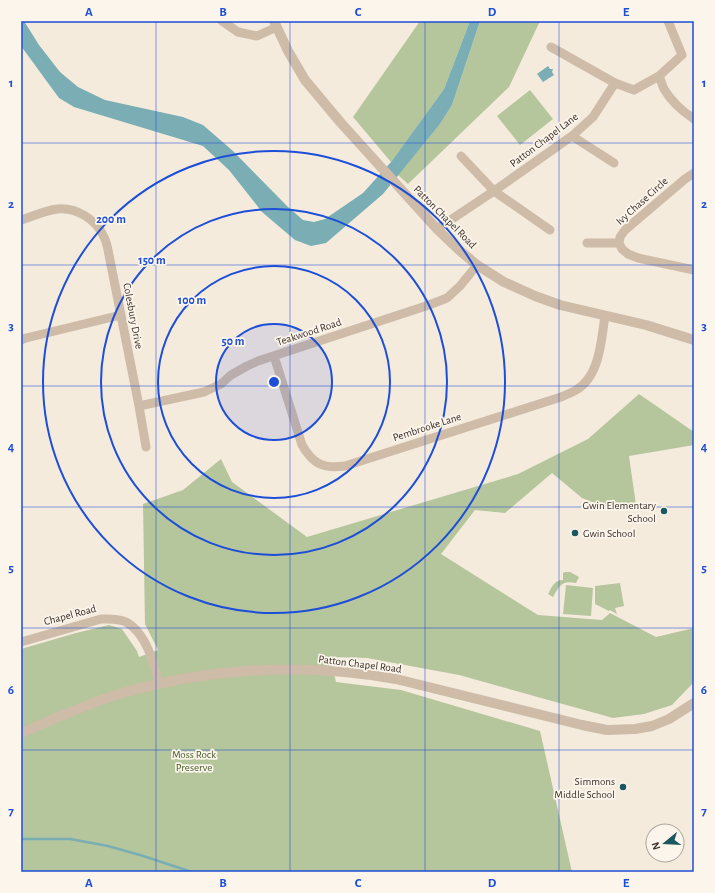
<svg xmlns="http://www.w3.org/2000/svg" width="715" height="893" viewBox="0 0 715 893" font-family="'Alegreya Sans',sans-serif">
<style>
.green{fill:#b5c59c}
.water{fill:#7aaeb4}
.lines{fill:none;stroke-linecap:round;stroke-linejoin:round}
.stream{stroke:#7aaeb4;stroke-width:2.5}
.minor{stroke:#cebca8;stroke-width:9}
.tertiary{stroke:#cebca8;stroke-width:10}
.grid{fill:none;stroke:#1d4ed8;stroke-width:1;stroke-opacity:0.55}
.ring{fill:none;stroke:#1d4ed8;stroke-width:2}
.poi-dot{fill:#1a5760;stroke:#fbf5eb;stroke-width:1.5}
.labels{text-anchor:middle;dominant-baseline:central;stroke-width:3.5;stroke-linejoin:round;paint-order:stroke}
.street-label{font-size:11px;fill:#3a2f29;stroke:#fbf5eb}
.poi-label{font-size:11px;fill:#3a2f29;stroke:#fbf5eb;text-anchor:end}
.park-label{font-size:11px;fill:#465b2a;stroke:#fbf5eb}
.centre{fill:#1d4ed8;stroke:#fbf5eb;stroke-width:2}
.ring-label{font-size:12px;text-anchor:middle;font-weight:bold;fill:#1d4ed8;stroke:#fbf5eb;stroke-width:3.5;stroke-linejoin:round;paint-order:stroke}
.neatline{fill:none;stroke:#1d4ed8;stroke-width:1.5}
.grid-label{font-size:13px;text-anchor:middle;font-weight:bold;fill:#1d4ed8}
</style>
<rect width="100%" height="100%" fill="#f5ebdd"/>
<path class="green" d="M420 21H470L444 89 391 162 353 117Z
M480 21H540L509 87 408 184 398 175 440 124 452 105Z
M530 90 553 119 520 145 497 116Z
M639 394 694 432V445L629 456 636 505 602 506 582 498 552 473 505 513 475 510 441 554 538 615 602 620 610 613 656 637 694 628V682L672 705 644 714 613 718 459 675 367 658 330 657 336 682 401 690 540 731 572 872H21V649L76 633 109 625 122 629 137 651 139 657 158 650 145 624 143 504 183 490 221 459 232 482 307 537 518 474 588 439Z
M565 572H570L579 577 576 583C562 580 559 586 553 597L548 594C552 587 554 580 563 580V573Z
M620 583 624 606 615 608 617 614 610 610 609 611 595 604V586Z
M566 585 593 588 591 616 563 614Z"/>
<path class="water" d="M21 21H24L39 45 60 72 78 87 105 100 183 117 203 125 233 151 288 207 303 220 314 222 325 219 363 193 391 162 444 89 470 21H480L452 105 440 124 383 194 326 243 311 246 295 240 262 212 229 170 203 146 74 107 59 98 21 46Z
M548 66 550 69H553L552 72 554 75 543 82 537 74Z"/>
<g class="lines">
<path class="stream" d="M21 839H70L108 846 140 855 192 872"/>
<path class="minor" d="M222 21 238 32 257 36 277 27
M551 47 615 83
M659 76C661 80 662 85 664 89 671 101 682 111 694 119
M572 136 614 163
M461 156 494 191 550 230
M694 173 685 179 625 230 620 237 619 243 622 249 628 254 638 258 694 270
M21 220C33 216 44 211 57 209 76 207 96 219 104 237 107 243 108 249 109 255L139 406 146 447
M437 229 494 191 572 136 593 117 615 83 634 90 659 76 682 55 668 21
M587 243H619
M21 340 26 338 121 315
M274 356 302 445C313 464 323 469 345 466L561 397C566 395 571 393 576 390 600 376 601 341 605 316
M139 406 204 392 221 384 231 375 247 366 258 361 429 305 447 298 460 286 477 265
M21 642 101 619C109 619 118 618 126 622 146 633 154 663 159 684"/>
<path class="tertiary" d="M274 21 288 51 305 80 341 123 437 229 459 250 477 265 504 282 535 296 560 305 646 325 694 340
M21 733C54 719 88 703 123 693 211 667 305 663 396 679L582 725 607 730 635 729 652 726 669 719 694 703"/>
</g>
<path class="grid" d="M156 21V872M290 21V872M425 21V872M559 21V872M21 143H694M21 265H694M21 386H694M21 507H694M21 628H694M21 750H694"/>
<circle cx="274" cy="382" r="58" fill="#1d4ed8" fill-opacity=".12"/>
<g class="ring">
<circle cx="274" cy="382" r="58"/>
<circle cx="274" cy="382" r="116"/>
<circle cx="274" cy="382" r="173"/>
<circle cx="274" cy="382" r="231"/>
</g>
<g class="poi-dot">
<circle cx="664" cy="511" r="4"/>
<circle cx="575" cy="533" r="4"/>
<circle cx="623" cy="787" r="4"/>
</g>
<g class="labels">
<g class="street-label">
<text transform="translate(544 140) rotate(-37)">Patton Chapel Lane</text>
<text transform="translate(642 201) rotate(-42)">Ivy Chase Circle</text>
<text transform="translate(445 217) rotate(45)">Patton Chapel Road</text>
<text transform="translate(133 316) rotate(79)">Colesbury Drive</text>
<text transform="translate(309 332) rotate(-18)">Teakwood Road</text>
<text transform="translate(427 427) rotate(-18)">Pembrooke Lane</text>
<text transform="translate(70 615) rotate(-15)">Chapel Road</text>
<text transform="translate(360 664) rotate(7)">Patton Chapel Road</text>
</g>
<g class="poi-label">
<text x="656" y="505">Gwin Elementary<tspan x="656" dy="13">School</tspan></text>
<text x="583" y="533" text-anchor="start">Gwin School</text>
<text x="615" y="781">Simmons<tspan x="615" dy="13">Middle School</tspan></text>
</g>
<g class="park-label">
<text x="194" y="754">Moss Rock<tspan x="194" dy="13">Preserve</tspan></text>
</g>
</g>
<circle cx="274" cy="382" r="6" class="centre"/>
<g class="ring-label">
<text x="111" y="223">200 m</text>
<text x="152" y="264">150 m</text>
<text x="192" y="304">100 m</text>
<text x="233" y="345">50 m</text>
</g>
<rect width="715" height="893" fill="none" stroke="#fbf5eb" stroke-width="44"/>
<g transform="translate(665 843) rotate(252)"><circle r="19" fill="#fbf5eb" stroke="#aea69d"/>
<path d="M0-3L7 15L0 10L-7 15Z" fill="#1a5760"/>
<text y="-6" font-size="11" font-weight="bold" text-anchor="middle" fill="#3a2f29">N</text>
</g>
<rect x="22" y="22" width="671" height="849" class="neatline"/>
<g class="grid-label">
<text x="89" y="16">A</text>
<text x="223" y="16">B</text>
<text x="358" y="16">C</text>
<text x="492" y="16">D</text>
<text x="626" y="16">E</text>
<text x="11" y="87">1</text>
<text x="704" y="87">1</text>
<text x="11" y="208">2</text>
<text x="704" y="208">2</text>
<text x="11" y="330">3</text>
<text x="704" y="330">3</text>
<text x="11" y="451">4</text>
<text x="704" y="451">4</text>
<text x="11" y="572">5</text>
<text x="704" y="572">5</text>
<text x="11" y="694">6</text>
<text x="704" y="694">6</text>
<text x="11" y="815">7</text>
<text x="704" y="815">7</text>
<text x="89" y="887">A</text>
<text x="223" y="887">B</text>
<text x="358" y="887">C</text>
<text x="492" y="887">D</text>
<text x="626" y="887">E</text>
</g>
</svg>
